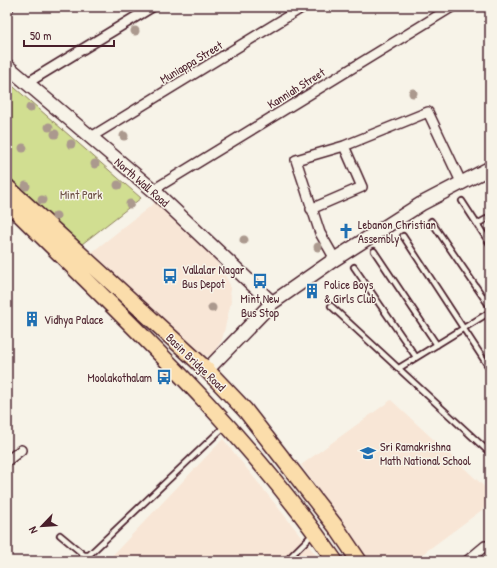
<svg xmlns="http://www.w3.org/2000/svg" width="497" height="568" viewBox="0 0 497 568" font-family="'Patrick Hand',sans-serif">
<style>
.built{fill:#f8e6d6}
.green{fill:#d1de91;stroke:#8e7e5e}
.lines{fill:none;stroke-linecap:round;stroke-linejoin:round}
.lane-casing{stroke:#4a1f2b;stroke-width:8}
.street-casing{stroke:#4a1f2b;stroke-width:12}
.secondary-casing{stroke:#4a1f2b;stroke-width:16}
.primary-casing{stroke:#4a1f2b;stroke-width:18}
.lane{stroke:#f7f3e8;stroke-width:4.5}
.street{stroke:#f7f3e8;stroke-width:9}
.secondary{stroke:#f7f3e8;stroke-width:13}
.primary{stroke:#fbddab;stroke-width:15}
.tree{fill:#ab998e}
.labels{text-anchor:middle;dominant-baseline:central;stroke-width:3;stroke-linejoin:round;paint-order:stroke}
.street-label{font-size:12px;fill:#4a1f2b;stroke:#f7f3e8}
.park-label{font-size:12px;fill:#6c4f44;stroke:#f7f3e8}
.poi-label{font-size:12px;fill:#4a1f2b;stroke:#f7f3e8;text-anchor:start}
</style>
<rect width="100%" height="100%" fill="#f7f3e8"/>
<filter id="ink" filterUnits="userSpaceOnUse"><feTurbulence type="fractalNoise" baseFrequency=".025" numOctaves="2"/><feDisplacementMap in="SourceGraphic" scale="8" xChannelSelector="R" yChannelSelector="G"/><feConvolveMatrix kernelMatrix="1 2 1 2 8 2 1 2 1" color-interpolation-filters="sRGB"/></filter>
<g filter="url(#ink)">
<path class="built" d="M157 201 206 249 221 267 230 285 231 302 222 340 213 353 208 356 200 355 91 253Z
M391 400 490 492V504L413 561H369L301 465Z
M223 439 321 561H107Z"/>
<path class="green" d="M7 81 141 198 82 244 7 175Z"/>
<g class="lines">
<defs>
<path id="lane" d="M462 201 490 244
M431 221 490 307
M477 224 490 217
M403 236 490 369
M374 251 437 345
M354 267 416 357
M331 306 490 453
M399 368 490 312
M60 535 84 555H89L225 426
M286 561 313 534"/>
<path id="street" d="M7 9 9 7
M27 83 152 7
M91 137 303 7
M153 190 452 7
M311 209 362 187 344 146
M335 259 320 233 296 160 344 146 428 112 462 184
M7 461 21 450
M467 561 485 546"/>
<path id="secondary" d="M7 66 153 190 272 303
M207 370 272 303 335 259 421 204 490 168"/>
<path id="primary" d="M7 187 207 370 245 410 336 527 359 561
M7 202C122 316 243 427 335 561"/>
</defs>
<use href="#lane" class="lane-casing"/>
<use href="#street" class="street-casing"/>
<use href="#secondary" class="secondary-casing"/>
<use href="#primary" class="primary-casing"/>
<use href="#lane" class="lane"/>
<use href="#street" class="street"/>
<use href="#secondary" class="secondary"/>
<use href="#primary" class="primary"/>
</g>
<g class="tree">
<circle cx="135" cy="31" r="4.5"/>
<circle cx="413" cy="93" r="4.5"/>
<circle cx="30" cy="108" r="4.5"/>
<circle cx="49" cy="127" r="4.5"/>
<circle cx="55" cy="134" r="4.5"/>
<circle cx="124" cy="136" r="4.5"/>
<circle cx="71" cy="144" r="4.5"/>
<circle cx="23" cy="148" r="4.5"/>
<circle cx="95" cy="164" r="4.5"/>
<circle cx="118" cy="185" r="4.5"/>
<circle cx="26" cy="186" r="4.5"/>
<circle cx="42" cy="200" r="4.5"/>
<circle cx="130" cy="204" r="4.5"/>
<circle cx="56" cy="216" r="4.5"/>
<circle cx="244" cy="240" r="4.5"/>
<circle cx="318" cy="247" r="4.5"/>
<circle cx="212" cy="308" r="4.5"/>
</g>
</g>
<defs>
<symbol id="church-bare" viewBox="-9 -9 18 18"><path d="M-1.2-6h2.4v3.5h3.3v2.4h-3.3V6h-2.4V-.1h-3.3v-2.4h3.3Z" fill="#1f6fb2" stroke="#f7f3e8" stroke-width="2.5" paint-order="stroke"/></symbol>
<symbol id="bus-bare" viewBox="-9 -9 18 18"><path d="M-5-6H5V4H4V6H2V4H-2V6H-4V4H-5ZM-3.5-4V0h7V-4ZM-3.5 1.2v1.5H-2V1.2ZM2 1.2v1.5H3.5V1.2Z" fill="#1f6fb2" stroke="#f7f3e8" stroke-width="2.5" paint-order="stroke"/></symbol>
<symbol id="building-bare" viewBox="-9 -9 18 18"><path d="M-4-6H4V6H1V3H-1V6H-4ZM-2.5-4.3h1.7v1.8h-1.7ZM.8-4.3h1.7v1.8H.8ZM-2.5-1h1.7V.8h-1.7ZM.8-1h1.7V.8H.8Z" fill="#1f6fb2" stroke="#f7f3e8" stroke-width="2.5" paint-order="stroke"/></symbol>
<symbol id="school-bare" viewBox="-9 -9 18 18"><path d="M0-5L7-2L0 1L-7-2ZM-4 1L0 2.5L4 1V4Q0 6-4 4Z" fill="#1f6fb2" stroke="#f7f3e8" stroke-width="2.5" paint-order="stroke"/></symbol>
</defs>
<g fill-rule="evenodd">
<use href="#church-bare" x="335" y="220" width="22" height="22"/>
<use href="#bus-bare" x="159" y="265" width="22" height="22"/>
<use href="#bus-bare" x="249" y="270" width="22" height="22"/>
<use href="#building-bare" x="301" y="280" width="22" height="22"/>
<use href="#building-bare" x="21" y="308" width="22" height="22"/>
<use href="#bus-bare" x="153" y="366" width="22" height="22"/>
<use href="#school-bare" x="357" y="442" width="22" height="22"/>
</g>
<g class="labels">
<g class="street-label">
<text transform="translate(191 62) rotate(-31)">Muniappa Street</text>
<text transform="translate(296 88) rotate(-32)">Kanniah Street</text>
<text transform="translate(142 182) rotate(41)">North Wall Road</text>
<text transform="translate(196 362) rotate(44)">Basin Bridge Road</text>
</g>
<g class="park-label">
<text x="81" y="194">Mint Park</text>
</g>
<g class="poi-label">
<text x="358" y="224">Lebanon Christian<tspan x="358" dy="14">Assembly</tspan></text>
<text x="182" y="269">Vallalar Nagar<tspan x="182" dy="14">Bus Depot</tspan></text>
<text x="324" y="284">Police Boys<tspan x="324" dy="14">&amp; Girls Club</tspan></text>
<text x="260" y="298" text-anchor="middle">Mint New<tspan x="260" dy="14">Bus Stop</tspan></text>
<text x="44" y="319">Vidhya Palace</text>
<text x="152" y="377" text-anchor="end">Moolakothalam</text>
<text x="380" y="446">Sri Ramakrishna<tspan x="380" dy="14">Math National School</tspan></text>
</g>
</g>
<rect width="497" height="568" fill="none" stroke="#f7f3e8" stroke-width="24"/>
<rect x="12" y="12" width="473" height="544" fill="none" stroke="#4a1f2b" stroke-width="1.5" filter="url(#ink)"/>
<g transform="translate(42 526) rotate(245)" stroke="#f7f3e8" stroke-width="3" paint-order="stroke">
<path d="M0-3L7 15L0 10L-7 15Z" fill="#4a1f2b"/>
<text y="-6" font-size="11" font-weight="bold" text-anchor="middle" fill="#4a1f2b">N</text>
</g>
<path d="M24 40v6h90v-6" fill="none" stroke="#4a1f2b" stroke-width="2"/>
<text x="30" y="40" font-size="12" fill="#4a1f2b" stroke="#f7f3e8" stroke-width="3" paint-order="stroke">50 m</text>
</svg>
